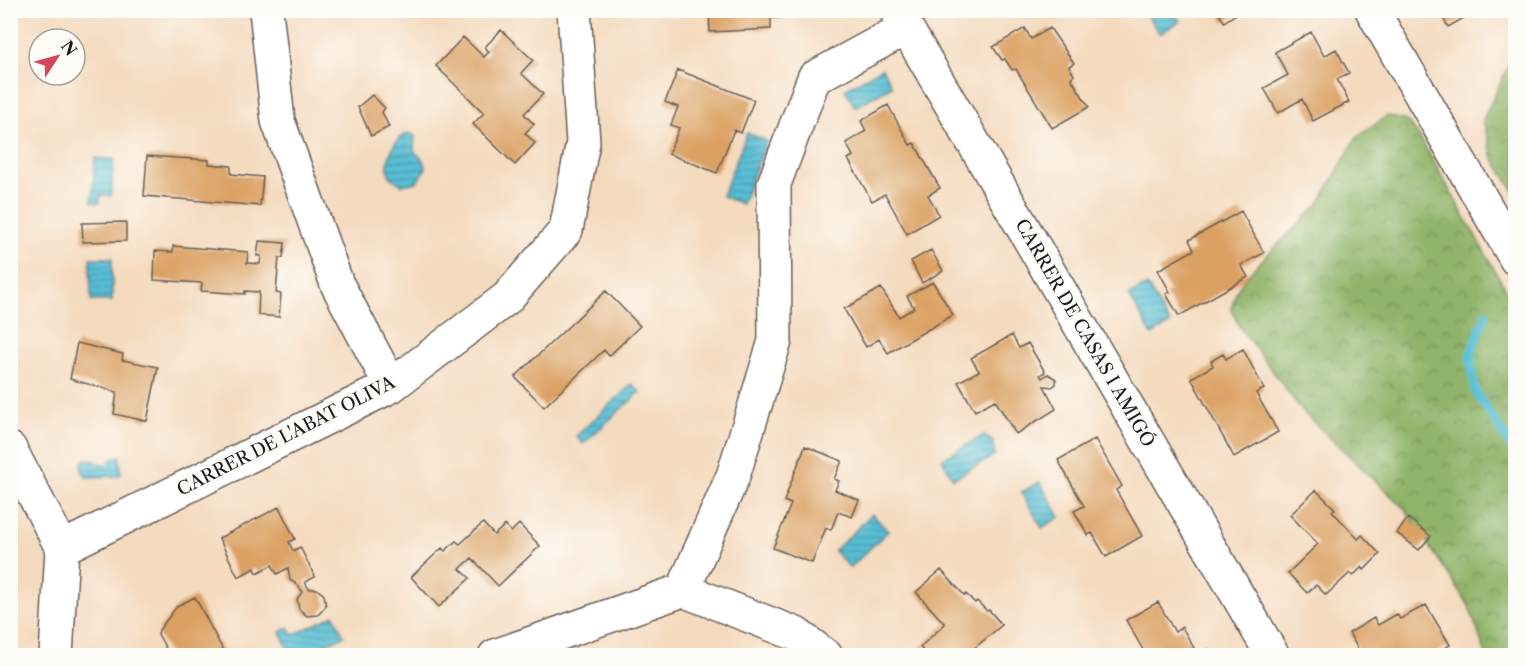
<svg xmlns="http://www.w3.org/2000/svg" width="1526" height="666" viewBox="0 0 1526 666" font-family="'Libre Caslon Text',serif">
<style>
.forest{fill:url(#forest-crowns);stroke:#566842;stroke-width:1.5}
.water{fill:url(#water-rules);stroke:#396d78;stroke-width:1.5}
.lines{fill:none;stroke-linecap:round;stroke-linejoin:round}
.stream{stroke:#56bed4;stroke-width:9}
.building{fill:#dba164}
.minor-casing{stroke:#685e55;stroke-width:36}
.minor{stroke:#fff;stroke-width:33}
.labels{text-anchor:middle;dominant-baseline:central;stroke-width:6;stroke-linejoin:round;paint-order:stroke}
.street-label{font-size:18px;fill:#1c1c1c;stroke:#fdfcf7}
</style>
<defs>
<pattern id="forest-crowns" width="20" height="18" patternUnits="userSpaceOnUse" patternTransform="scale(1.5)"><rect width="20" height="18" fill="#90b469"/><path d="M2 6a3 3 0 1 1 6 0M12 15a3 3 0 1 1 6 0" fill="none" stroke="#759256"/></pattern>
<pattern id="water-rules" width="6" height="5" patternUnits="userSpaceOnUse" patternTransform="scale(1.5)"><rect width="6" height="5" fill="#56bed4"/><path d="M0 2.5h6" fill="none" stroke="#469aab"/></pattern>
</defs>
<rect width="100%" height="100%" fill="#fdfcf7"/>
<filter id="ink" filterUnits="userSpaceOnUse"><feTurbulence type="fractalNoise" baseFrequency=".0167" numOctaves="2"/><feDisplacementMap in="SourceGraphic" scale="12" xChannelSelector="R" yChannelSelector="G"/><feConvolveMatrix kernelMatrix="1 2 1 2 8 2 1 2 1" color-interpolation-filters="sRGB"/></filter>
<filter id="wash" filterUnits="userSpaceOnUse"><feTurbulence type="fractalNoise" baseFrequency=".008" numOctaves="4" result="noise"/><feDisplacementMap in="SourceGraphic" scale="24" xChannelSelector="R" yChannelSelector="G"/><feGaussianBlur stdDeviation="1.35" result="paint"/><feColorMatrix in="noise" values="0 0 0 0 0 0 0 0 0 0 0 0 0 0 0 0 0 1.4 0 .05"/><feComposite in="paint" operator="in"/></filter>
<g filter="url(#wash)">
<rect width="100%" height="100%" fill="#f4dabe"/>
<path class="forest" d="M1515 52V193L1493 158 1483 120Z
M1387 116 1407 121 1419 136 1515 306V655H1486L1468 604 1405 509 1303 412 1239 326 1231 309 1237 290 1249 273 1319 204 1356 138Z"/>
<path class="water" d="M1144 11H1173L1180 21 1160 34Z
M882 68 892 86 855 107 845 89Z
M409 133 415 136 414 151 424 161 426 168 417 182 402 185 390 177C384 163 393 137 409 133Z
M747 133 767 141 742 204 722 196Z
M95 158 114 159 111 196 101 195 100 203 92 202Z
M90 258H112V301H91Z
M1147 285 1170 324 1152 335 1129 295Z
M632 384 640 392 583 444 576 436Z
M984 435 993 442 995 455 953 479 942 459Z
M120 456 121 474 118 476 87 477 82 471V462L87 459 106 465 115 457Z
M1040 482 1060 517 1042 528 1021 492Z
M872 514 888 531 850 568 834 551Z
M334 615 344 636 304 655H291L280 632 289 627 293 635Z"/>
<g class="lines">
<path class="stream" d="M1486 314 1470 356 1475 391 1516 454"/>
</g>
<g id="blocks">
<path class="building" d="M709 10H779V18H771V29L710 32Z
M1217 10H1242L1224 22Z
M1439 10H1478L1448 27Z
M1025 28 1031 39 1050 28 1074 63 1069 66 1074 75 1071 78 1089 107 1052 128 1016 69 1012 70 1005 59 1002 60 993 47Z
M501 30 533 60 521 73 543 94 524 114 534 124 525 133 535 143 515 165 473 124 484 113 436 66 463 37 484 57 489 52 485 47Z
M1311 32 1324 56 1336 49 1349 73 1337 79 1349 102 1313 121 1302 99 1278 113 1264 88 1288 75 1275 52Z
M678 70 754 100 741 133 734 130 717 173 669 154 679 128 671 125 678 107 665 102Z
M372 95 385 108 382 112 389 127 371 136 358 107Z
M888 105 910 145 914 143 940 188 928 195 939 215 907 234 885 194 872 201 848 159 853 156 846 143 866 131 861 121Z
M147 156 209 160V164L231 166V174L263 177 260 206 144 196Z
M1241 211 1264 253 1241 265 1248 277 1179 316 1166 294 1170 292 1158 270 1194 250 1189 240Z
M126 222V241L83 242 82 223Z
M259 241 285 243 283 258H279L276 293 281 294 279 317 258 315 259 292 245 291V294L201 291 202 283 154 280 155 251 173 252V246L248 252 247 263 260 264 261 256H257Z
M931 250 943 271 922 283 911 261Z
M933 282 953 315 888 353 879 339 866 347 844 309 881 288 899 317 914 308 907 296Z
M606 291 640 326 609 356 604 350 544 407 515 377Z
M1012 335 1019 348 1028 343 1045 372 1040 375 1042 378 1048 374 1056 379V384L1052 387 1044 386 1056 409 1016 434 995 400 975 411 958 382 979 371 971 358Z
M77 343 123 354 122 360 158 367 147 421 114 414 117 392 70 379Z
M1243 349 1264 389 1256 393 1278 432 1234 457 1191 378 1213 366 1211 361 1223 354 1226 359Z
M1095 439 1122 486 1116 490 1142 536 1106 557 1092 533 1088 535 1074 511 1084 506 1058 460Z
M805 446 842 461 834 479 839 481 835 490 859 500 852 517 838 512 831 530 826 528 812 563 773 548 791 504 784 501Z
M1316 490 1335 509 1332 511 1358 539 1362 535 1380 554 1364 570 1362 567 1353 576 1350 573 1326 595 1316 585 1307 593 1288 573 1318 544 1290 515Z
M279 507 295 539 289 542 293 551 300 547 315 577 305 582 309 589H317L324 595 326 606 318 615 307 616 299 609 297 599 302 592 299 586 290 580 288 568 277 574 272 565 257 573 255 568 238 577 219 538Z
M1408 518 1431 536 1419 550 1397 533Z
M483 523 494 535 505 525 511 532 519 524 540 546 498 586 472 558 460 569 470 578 439 607 411 577 442 548 445 551 456 541 460 544Z
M941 570 965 596 966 594 975 603 977 601 987 611 989 610 1002 625 965 656H927L920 647 945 624 916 592Z
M195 597 226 656H170L158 634 159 630 177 606Z
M1158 602 1175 632 1182 627 1198 655 1209 649 1213 656H1133L1143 650 1126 620Z
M1426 605 1450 645 1437 652 1439 656H1362L1349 633 1374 618 1378 625 1397 614 1400 619Z"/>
</g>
</g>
<g filter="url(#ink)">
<use href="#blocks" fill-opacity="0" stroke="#685e55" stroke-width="1.5"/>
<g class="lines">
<defs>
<path id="minor" d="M266 10 278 121 337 284 391 386
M896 10 1273 656
M1372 10 1516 259
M10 449 62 548 56 656
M62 548 391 386 507 298 566 230 583 142 574 10
M683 590 733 476 775 341 774 184 814 78 906 28
M495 656 683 590 796 634 826 656"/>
</defs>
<use href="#minor" class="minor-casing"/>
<use href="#minor" class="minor"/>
</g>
</g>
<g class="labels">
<g class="street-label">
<text transform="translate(1085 333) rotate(60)">CARRER DE CASAS I AMIGÓ</text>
<text transform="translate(286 436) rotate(-27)">CARRER DE L'ABAT OLIVA</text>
</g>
</g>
<rect width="1526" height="666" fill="none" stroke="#fdfcf7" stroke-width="36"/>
<g transform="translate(57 57) rotate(54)"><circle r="28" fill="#fdfcf7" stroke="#a3a29f" stroke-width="1.5"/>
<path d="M0-4.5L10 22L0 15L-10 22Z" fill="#d1495b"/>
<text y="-9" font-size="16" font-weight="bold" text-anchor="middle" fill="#1c1c1c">N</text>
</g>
</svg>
